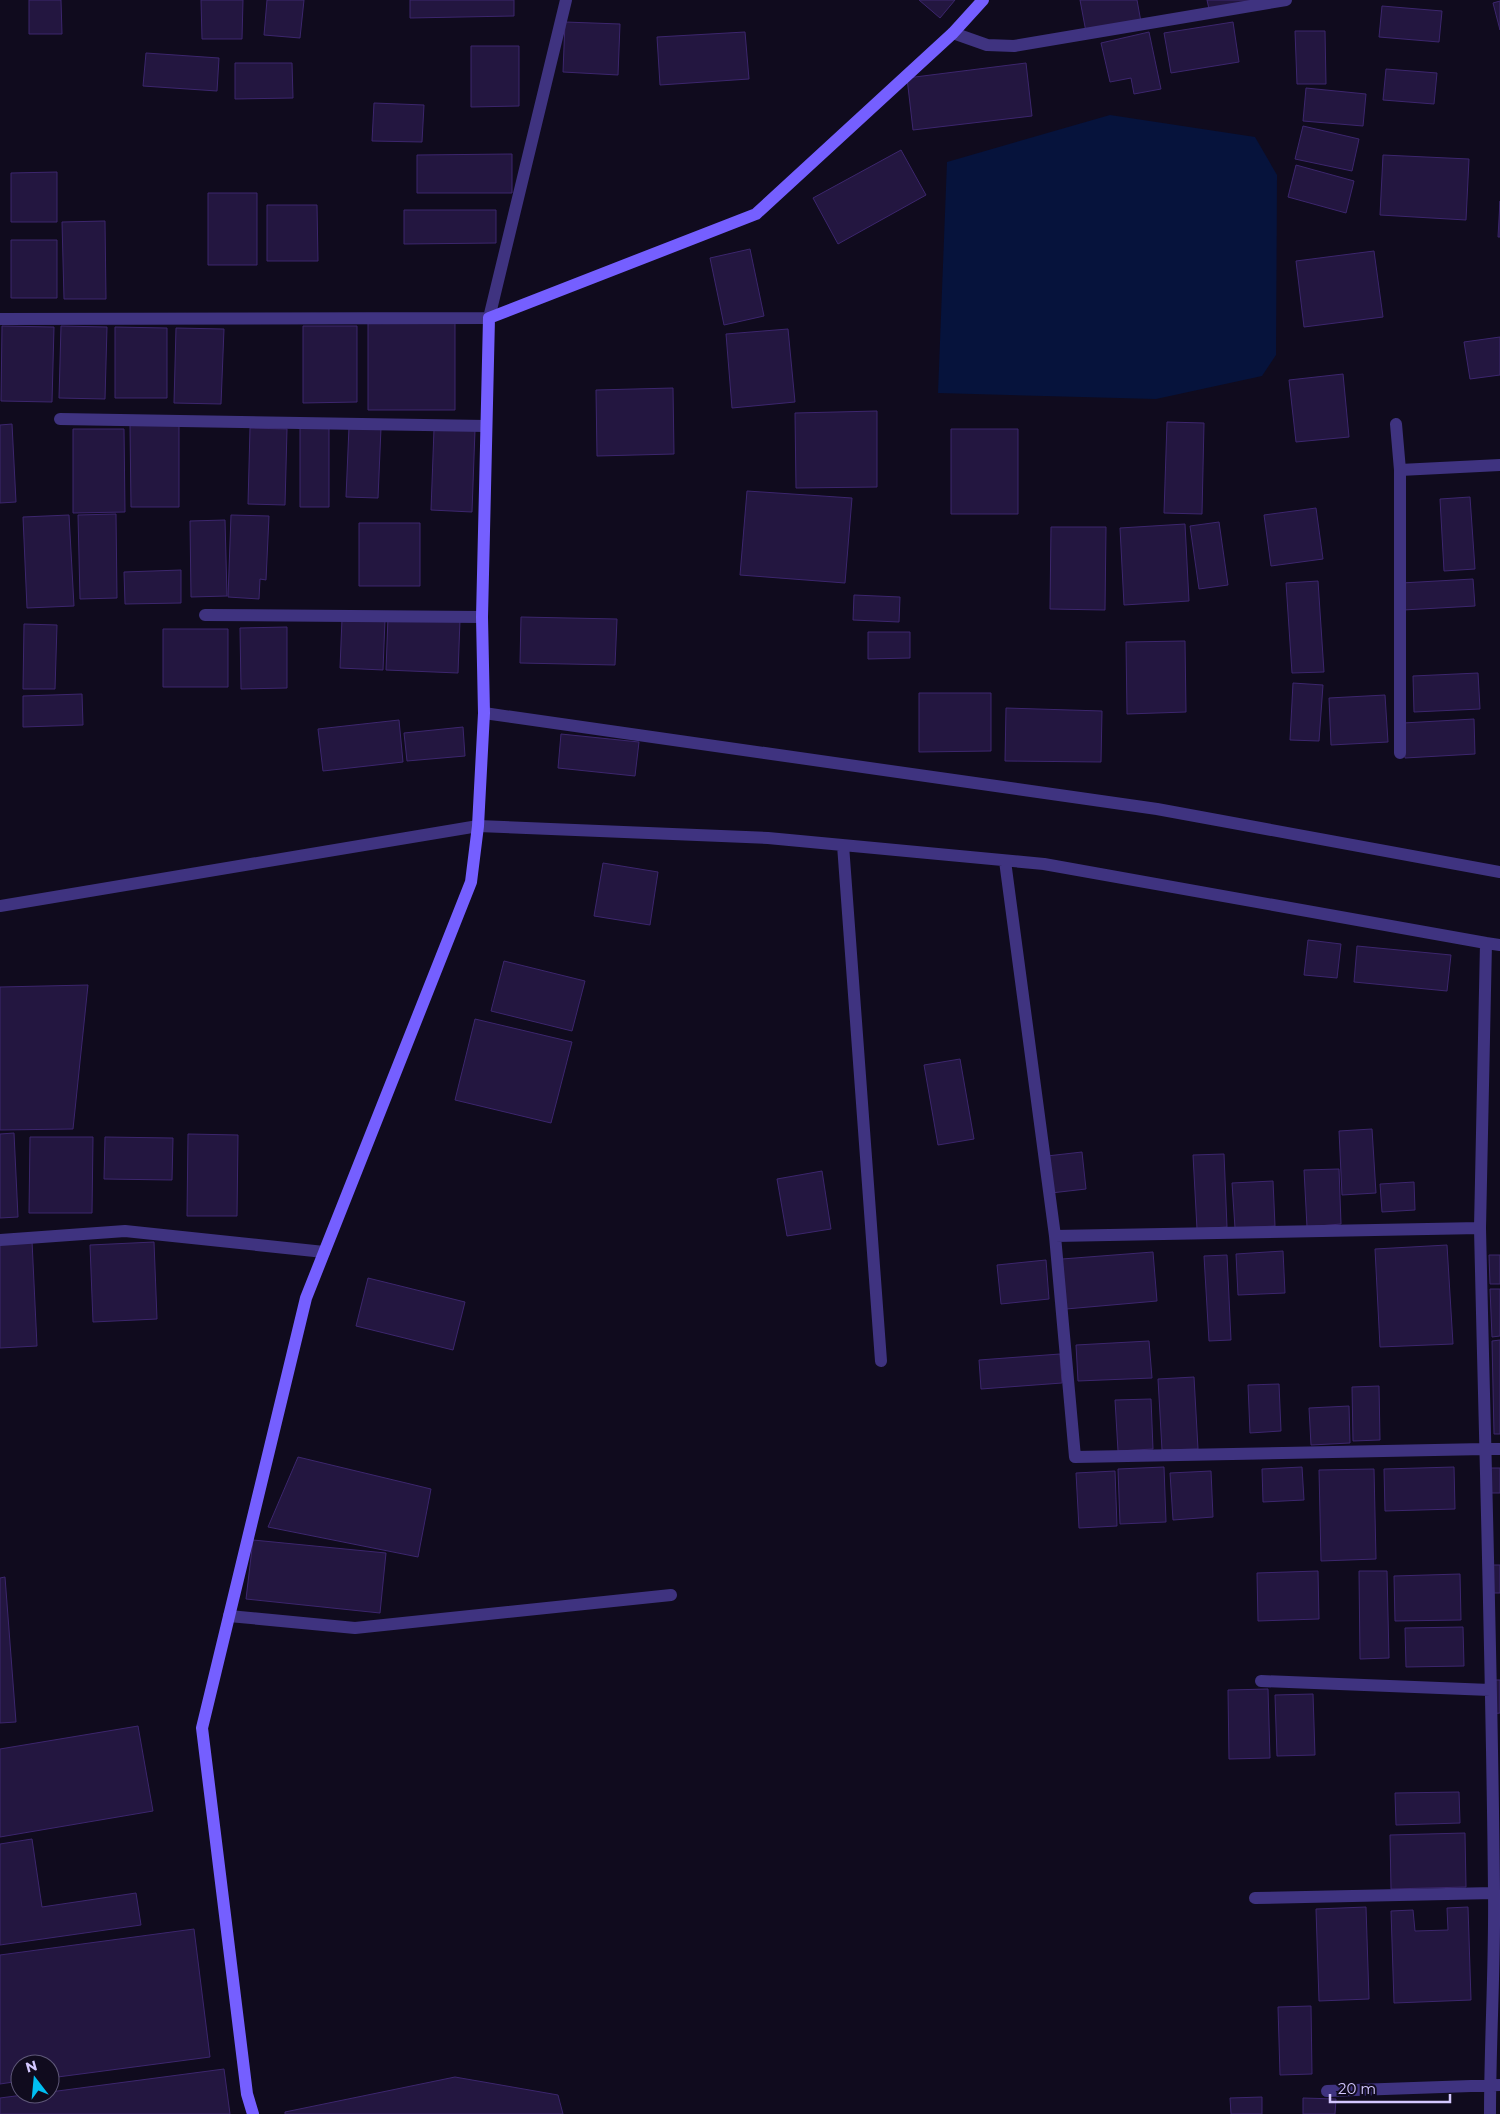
<svg xmlns="http://www.w3.org/2000/svg" width="1500" height="2114" viewBox="0 0 1500 2114" font-family="Montserrat,sans-serif">
<style>
.water{fill:#06133c}
.building{fill:#231640;stroke:#3c266d}
.lines{fill:none;stroke-linecap:round;stroke-linejoin:round}
.street{stroke:#3f3380;stroke-width:12}
.secondary{stroke:#755fff;stroke-width:12}
</style>
<rect width="100%" height="100%" fill="#100b1e"/>
<path class="water" d="M1110 115 1255 137 1277 175 1276 355 1262 376 1156 399 938 393 947 162Z"/>
<path class="building" d="M29 0H61L62 34H29Z
M201 0H243L242 39H202Z
M267 0H304L300 38 264 35Z
M410 0H514V16L410 18Z
M919 0H955L940 18Z
M1080 0H1137L1141 22 1086 32Z
M1207 0H1256L1209 9Z
M1500 1V30L1493 3Z
M1382 6 1442 11 1439 42 1379 37Z
M565 22 620 24 618 75 563 72Z
M1233 22 1239 62 1171 73 1164 33Z
M1295 31H1325L1326 84H1297Z
M745 32 749 79 660 85 657 37Z
M1149 32 1161 89 1134 94 1131 78 1110 82 1101 43Z
M471 46H519V106L471 107Z
M146 53 219 58 217 91 143 86Z
M235 63H292L293 98 235 99Z
M1026 63 1032 116 913 130 907 78Z
M1386 69 1437 73 1434 104 1383 100Z
M1306 88 1366 94 1363 126 1303 121Z
M374 103 424 105 422 142 372 141Z
M1303 126 1359 139 1352 171 1295 159Z
M901 150 926 195 838 244 813 198Z
M512 154V193H417V155Z
M1383 155 1469 159 1466 220 1380 215Z
M1296 165 1354 181 1346 213 1288 197Z
M57 172V222H11V173Z
M208 193H257V265H208Z
M1500 201V237H1498Z
M267 205H317L318 261H267Z
M404 210H496V243L404 244Z
M105 221 106 299H64L62 222Z
M11 240H57V298H11Z
M750 249 764 316 724 325 710 258Z
M1374 251 1383 317 1304 327 1296 261Z
M368 321H455V410H368Z
M2 326 54 327 52 402 1 401Z
M61 326 107 327 105 399 59 398Z
M303 326H357V402L303 403Z
M115 327 167 328V398H115Z
M176 328 224 329 221 404 174 403Z
M788 329 795 402 732 408 726 334Z
M1500 337V375L1470 379 1464 342Z
M1343 374 1349 437 1296 442 1289 380Z
M673 388 674 454 597 456 596 390Z
M877 411V487L796 488 795 413Z
M1167 422 1204 423 1202 514 1164 513Z
M12 424 16 502 0 503V425Z
M179 424V507H131L130 425Z
M329 427V507H300V428Z
M349 427 381 428 378 498 346 497Z
M250 428 287 429 285 505 248 504Z
M73 429H124L125 512 73 513Z
M434 429 475 430 472 512 431 510Z
M951 429H1018V514H951Z
M747 491 852 498 845 583 740 575Z
M1470 497 1475 569 1444 571 1440 499Z
M1316 508 1323 559 1271 566 1264 515Z
M116 514 117 598 80 599 78 515Z
M69 515 74 606 27 608 23 517Z
M231 515 269 516 266 580 260 579 259 599 228 597Z
M225 520 227 596 191 597 190 521Z
M1219 522 1228 585 1199 589 1190 526Z
M359 523H420V586H359Z
M1185 524 1189 601 1124 605 1120 528Z
M1051 527H1106L1105 610 1050 609Z
M181 570V603L125 604 124 572Z
M1473 579 1475 606 1403 610 1401 583Z
M1318 581 1324 672 1292 673 1286 583Z
M854 595 900 597 899 622 853 620Z
M388 617 460 620 458 673 386 670Z
M521 617 617 619 615 665 520 663Z
M342 619 385 620 383 670 340 668Z
M24 624 57 625 55 689H23Z
M287 627V688L241 689 240 628Z
M163 629H228V687H163Z
M868 632H910V658L868 659Z
M1185 641 1186 712 1127 714 1126 642Z
M1478 673 1480 709 1414 712 1413 676Z
M1293 683 1323 685 1319 741 1290 740Z
M919 693H991V751L919 752Z
M82 694 83 725 23 727V696Z
M1385 695 1388 742 1331 745 1329 698Z
M1006 708 1102 711 1101 762 1005 761Z
M1474 719 1475 754 1405 758 1403 723Z
M399 720 403 762 323 771 318 729Z
M463 727 465 756 407 761 404 733Z
M561 734 639 742 635 776 558 768Z
M603 863 658 872 650 925 594 916Z
M1308 940 1341 944 1337 978 1304 975Z
M1357 946 1451 955 1447 991 1354 982Z
M504 961 585 981 572 1031 491 1011Z
M88 985 73 1129 0 1130V987Z
M475 1019 572 1042 551 1123 455 1100Z
M960 1059 974 1139 938 1145 924 1065Z
M1372 1129 1376 1193 1342 1195 1339 1131Z
M14 1133 18 1217 0 1218V1134Z
M188 1134 238 1135 237 1216H187Z
M30 1137H93L92 1213H29Z
M105 1137 173 1138 172 1180 104 1179Z
M1082 1152 1086 1189 1051 1193 1047 1156Z
M1224 1154 1227 1227 1197 1229 1193 1155Z
M1339 1169 1341 1224 1307 1227 1304 1170Z
M822 1171 831 1229 787 1236 777 1179Z
M1273 1181 1275 1226 1235 1228 1232 1183Z
M1414 1182 1415 1210 1382 1212 1380 1184Z
M32 1241 37 1346 0 1348V1242Z
M154 1242 157 1319 93 1322 90 1245Z
M1447 1245 1453 1344 1380 1347 1375 1249Z
M1283 1251 1285 1293 1238 1295 1236 1254Z
M1153 1252 1157 1301 1066 1309 1062 1259Z
M1227 1255 1231 1340 1209 1341 1204 1256Z
M1489 1255H1500V1284H1490Z
M1046 1260 1049 1299 1001 1304 997 1265Z
M368 1278 465 1302 453 1350 356 1326Z
M1490 1289H1500V1336L1492 1337Z
M1500 1340V1434H1494L1492 1341Z
M1149 1341 1152 1378 1078 1381 1076 1345Z
M1060 1354 1062 1383 981 1389 979 1360Z
M1194 1377 1198 1449 1162 1450 1158 1379Z
M1279 1384 1281 1431 1250 1433 1248 1385Z
M1379 1386 1380 1440 1353 1441 1352 1387Z
M1151 1399 1153 1449 1118 1451 1115 1400Z
M1349 1406 1350 1443 1311 1445 1309 1408Z
M298 1457 431 1489 418 1557 268 1527Z
M1164 1467 1166 1522 1120 1524 1118 1469Z
M1302 1467 1304 1500 1263 1502 1262 1469Z
M1454 1467 1455 1509 1385 1511 1384 1469Z
M1488 1468H1500V1493H1488Z
M1374 1469 1376 1559 1321 1561 1319 1470Z
M1115 1471 1117 1526 1079 1528 1076 1473Z
M1211 1471 1213 1517 1173 1520 1170 1473Z
M253 1540 386 1553 380 1613 246 1599Z
M1490 1565H1500V1593H1490Z
M1318 1571 1319 1619 1258 1621 1257 1573Z
M1359 1571H1387L1389 1658 1360 1659Z
M1460 1574 1461 1620 1395 1621 1394 1576Z
M5 1577 16 1722 0 1723V1578Z
M1463 1627 1464 1666 1406 1667 1405 1628Z
M1491 1680H1500V1713L1491 1714Z
M1268 1689 1270 1758 1229 1759 1228 1690Z
M1313 1694 1315 1755 1277 1756 1275 1695Z
M138 1726 153 1811 0 1837V1749Z
M1459 1792 1460 1823 1396 1825 1395 1793Z
M1465 1833 1466 1887 1391 1889 1390 1835Z
M32 1839 42 1907 136 1893 141 1925 0 1945V1844Z
M1366 1907 1369 1999 1319 2001 1316 1909Z
M1468 1907 1471 2000 1394 2003 1391 1911 1413 1910 1415 1931 1448 1930 1447 1908Z
M194 1929 210 2057 50 2078V2064H20V2081L0 2084V1955Z
M1311 2006 1312 2074 1280 2075 1278 2007Z
M224 2069 230 2114H0V2098L31 2094H50V2092Z
M455 2077 558 2095 563 2114H285V2112Z
M1262 2097V2114H1231L1230 2098Z
M1303 2098 1336 2099 1335 2114H1303Z"/>
<g class="lines">
<path class="street" d="M953 33 987 45 1014 46 1286 0
M0 319 489 318 566 0
M60 419 486 426
M1396 424 1400 470V753
M1400 470 1500 465
M205 615 482 617
M484 713 1157 809 1500 872
M843 845 881 1361
M1005 861 1055 1236
M0 906 478 826 768 838 1044 864 1486 943 1480 1228
M1486 943 1500 945
M0 1240 125 1231 324 1252
M229 1616 355 1628 671 1595
M1261 1681 1490 1690
M1255 1898 1494 1893
M1327 2091 1500 2085
M1490 2114C1490 2040 1495 1966 1494 1891 1492 1670 1485 1449 1480 1228L1055 1236 1075 1457 1485 1449H1500"/>
<path class="secondary" d="M253 2114 247 2094 202 1728 306 1298 471 882 478 826 484 713 482 617 489 318 756 214 953 33 983 0"/>
</g>
<g transform="translate(35 2079) rotate(344)"><circle r="24" fill="#100b1e" stroke="#5e5778"/>
<path d="M0-4L9 19L0 12L-9 19Z" fill="#00bff3"/>
<text y="-8" font-size="14" font-weight="bold" text-anchor="middle" fill="#d4c8ff">N</text>
</g>
<path d="M1330 2094v8h120v-8" fill="none" stroke="#d4c8ff" stroke-width="2.5"/>
<text x="1338" y="2094" font-size="15" fill="#d4c8ff" stroke="#100b1e" stroke-width="4" paint-order="stroke">20 m</text>
</svg>
